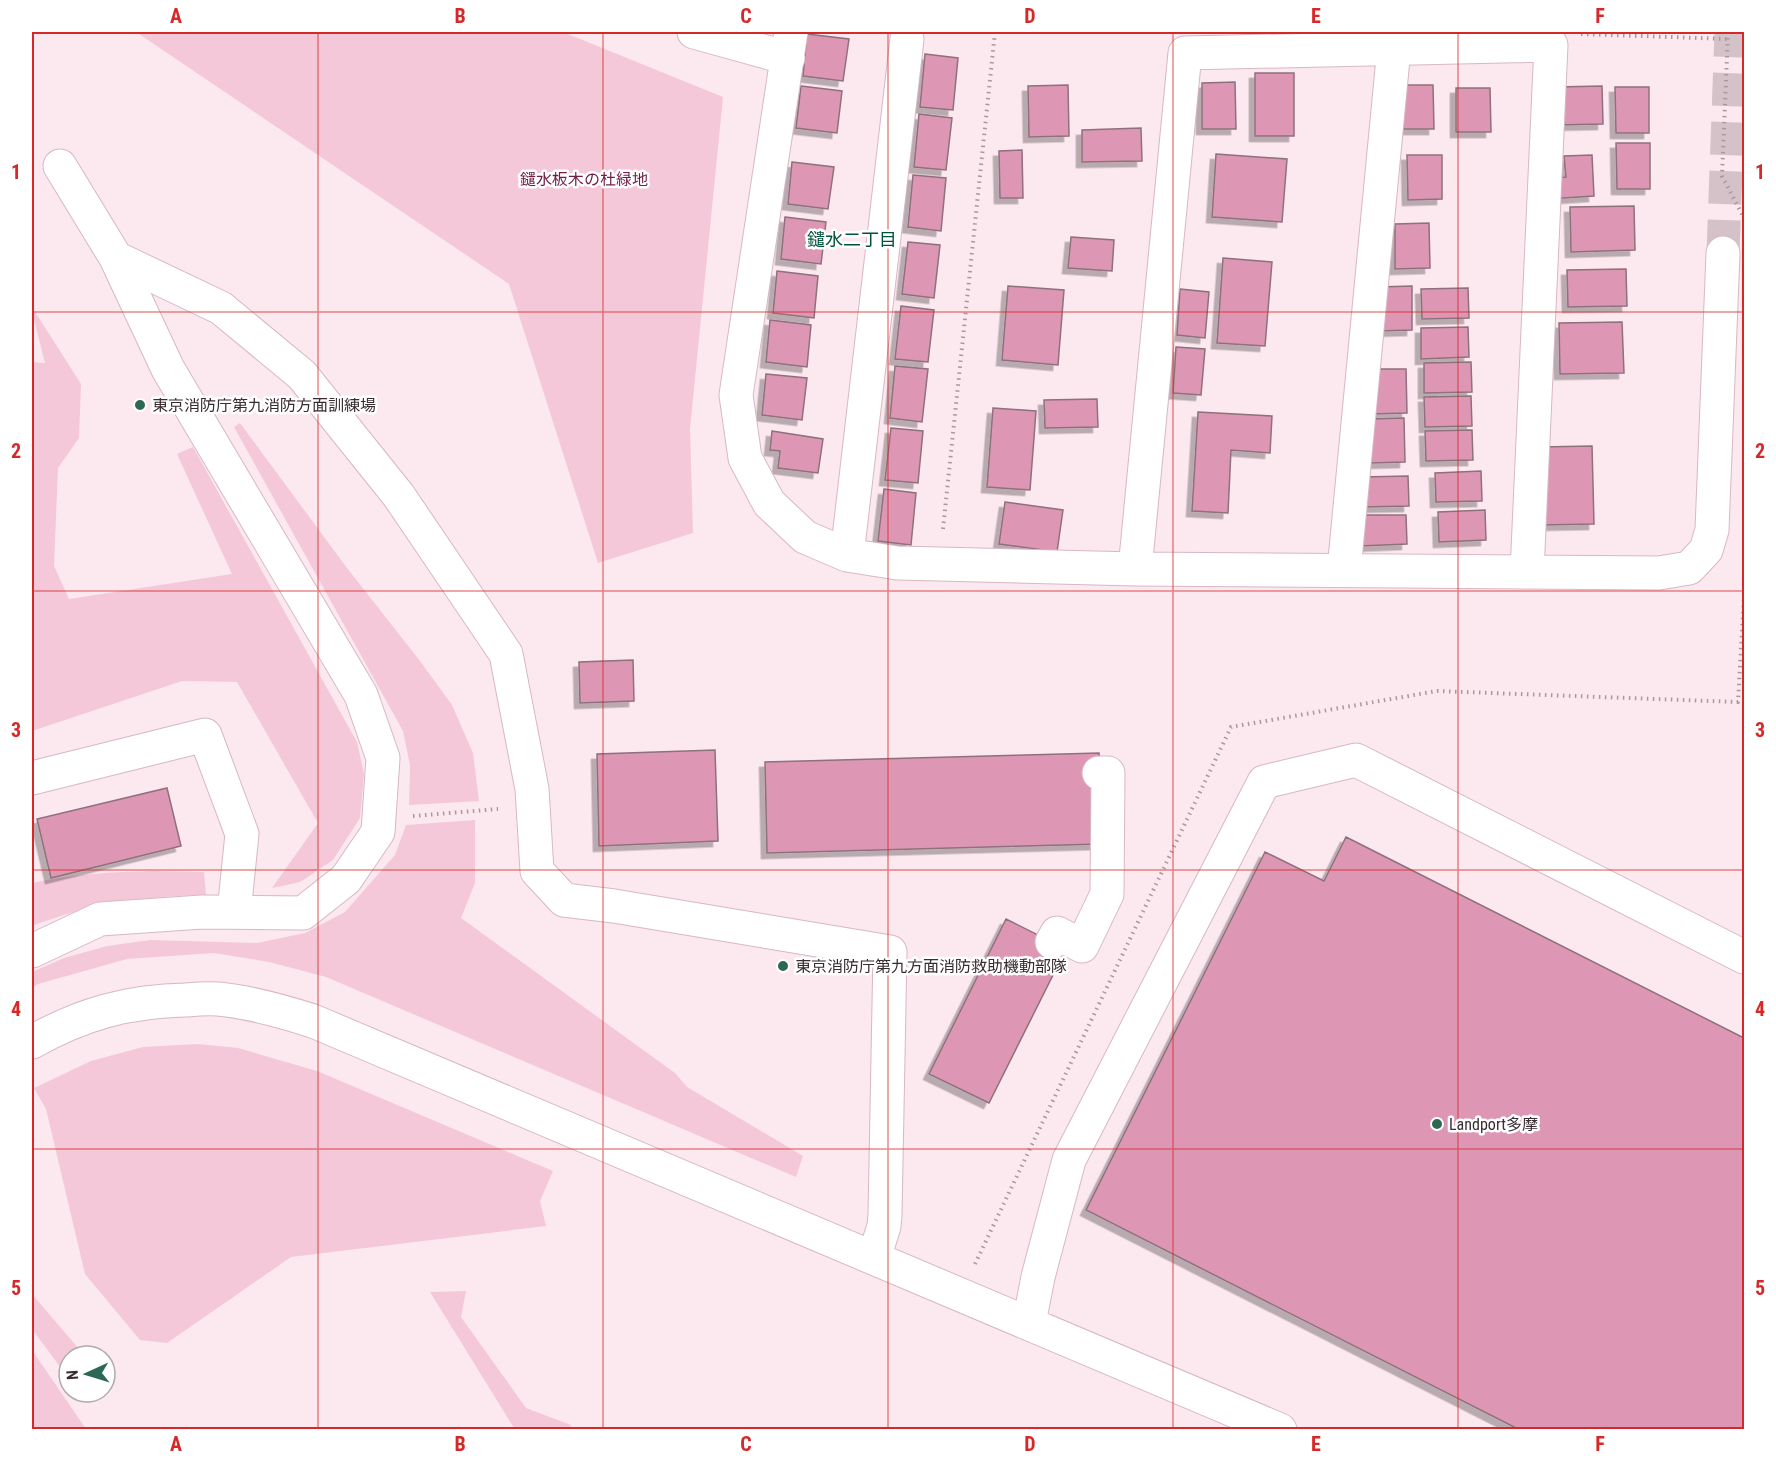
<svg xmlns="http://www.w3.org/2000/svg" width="1776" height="1461" viewBox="0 0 1776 1461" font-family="'Roboto Condensed','Noto Sans JP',sans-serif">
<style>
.green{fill:#f4c8d9}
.building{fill:#dd96b3;stroke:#8e717c;stroke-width:1.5;filter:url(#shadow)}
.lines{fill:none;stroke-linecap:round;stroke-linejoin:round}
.minor-tunnel{stroke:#d5c2c9;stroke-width:33;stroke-dasharray:33 16;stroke-linecap:butt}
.minor-casing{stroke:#d7b8c4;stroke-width:35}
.path{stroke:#a9989f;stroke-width:4;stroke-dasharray:1.5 4.5;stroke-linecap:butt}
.minor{stroke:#fff;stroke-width:33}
.grid{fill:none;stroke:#d62828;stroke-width:1.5;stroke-opacity:0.55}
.poi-dot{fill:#2d6852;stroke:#fff;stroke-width:2}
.labels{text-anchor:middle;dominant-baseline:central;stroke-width:5;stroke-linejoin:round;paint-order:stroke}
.park-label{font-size:16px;fill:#701e48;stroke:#fff}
.poi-label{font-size:16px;fill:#392c31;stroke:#fff;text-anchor:start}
.neighbourhood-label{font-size:18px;fill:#00523b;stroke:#fff}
.neatline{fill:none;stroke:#d62828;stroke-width:2}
.grid-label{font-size:20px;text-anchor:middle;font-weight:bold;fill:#d62828}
</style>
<defs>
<filter id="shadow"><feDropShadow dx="-5.5" dy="5.5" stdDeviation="0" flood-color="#0004"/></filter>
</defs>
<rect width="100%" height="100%" fill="#fce8ef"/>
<path class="green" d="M136 32H563L723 97 690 429 693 533 598 563 509 284Z
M32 307 81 384 79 438 58 468 54 566 69 599 232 574 177 454 193 447 357 742 364 774 360 818 333 860 300 882 272 888 318 823 237 682 182 681 32 731V362L45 363 32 312Z
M240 423 347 568 420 661 452 705 473 753 479 801 409 805 410 765 403 731 234 427Z
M475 820V883L461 918 675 1073 687 1087 803 1156 796 1177 326 977 269 962 214 953 127 959 38 984 32 988V972L64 958 107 946 150 940 257 943 305 933 345 912 395 855 406 825Z
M154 871 204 872 206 895C144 896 89 904 32 926V883C72 874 113 872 154 871Z
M198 1044 238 1048 317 1071 553 1171 540 1201 546 1226 291 1257 167 1343 140 1340 85 1274 46 1109 34 1088 91 1061 143 1047Z
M466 1291 461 1317 526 1408 571 1425 570 1429 518 1430 514 1428 430 1292Z
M32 1294 85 1356H69V1379L32 1329Z
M32 1350 86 1429H32Z"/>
<path class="building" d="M807 34 849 39 843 81 803 76Z
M925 54 958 58 953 110 920 107Z
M1255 73H1294V136H1255Z
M1235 82 1236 129H1202V83Z
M1068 85 1069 136 1029 137 1028 86Z
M1399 85H1433L1434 129H1399Z
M801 86 842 91 837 133 796 128Z
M1602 86 1603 124 1556 125 1555 87Z
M1615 87H1649V133H1616Z
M1456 88H1490L1491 132H1456Z
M919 114 952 118 946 170 914 167Z
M1141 128 1142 161 1082 162V130Z
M1616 143H1650V189H1617Z
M1022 150 1023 198H1000L999 151Z
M1216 154 1287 159 1282 222 1212 217Z
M1407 155H1442V199L1408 200Z
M1592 155 1594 196 1548 199V178L1566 177 1564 156Z
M792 162 834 167 828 209 788 204Z
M913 175 946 178 941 231 908 227Z
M1634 206 1635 250 1571 252 1570 207Z
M785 217 826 222 821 264 781 259Z
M1429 223 1430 268 1395 269V224Z
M1071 237 1114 240 1112 271 1068 268Z
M908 242 940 245 934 298 902 294Z
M1223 258 1272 262 1265 346 1217 343Z
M1626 269 1627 306 1568 307 1567 270Z
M777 271 818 276 814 318 773 313Z
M1008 286 1064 290 1058 365 1002 360Z
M1412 286V330L1378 331 1377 287Z
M1468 288 1469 318 1422 319 1421 289Z
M1180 289 1209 292 1205 338 1177 335Z
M901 306 934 310 928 362 895 359Z
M770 320 811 325 807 367 766 362Z
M1622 322 1624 373 1560 374 1559 323Z
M1468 327 1469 357 1421 359V328Z
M1176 347 1205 349 1201 395 1173 393Z
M1471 362 1472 392 1424 393V363Z
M895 366 928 369 922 422 890 418Z
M1371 369H1406L1407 413 1372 414Z
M766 374 807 378 802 420 762 415Z
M1471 396 1472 426 1425 427 1424 397Z
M1097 399 1098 427 1045 428 1044 400Z
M993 408 1036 411 1030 490 987 487Z
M1198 412 1272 416 1270 453 1231 450 1228 513 1192 511Z
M1404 418 1405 462 1370 463V419Z
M891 428 923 431 918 483 885 480Z
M1472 430 1473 460 1426 461 1425 431Z
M772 431 823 439 818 473 778 468 780 451 770 450Z
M1592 446 1594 524 1540 525 1539 447Z
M1481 471 1482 501 1436 502 1435 473Z
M1408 476 1409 506 1362 507V477Z
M884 489 916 493 911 545 878 541Z
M1005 502 1063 510 1057 552 999 544Z
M1485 510 1486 540 1439 542 1438 512Z
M1360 515H1406L1407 544 1360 546Z
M633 660 634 701 580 703 579 662Z
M715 750 718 841 599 846 597 754Z
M1099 753 1101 844 767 853 765 762Z
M167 788 181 846 51 878 37 819Z
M1346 837 1744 1038V1430H1520L1086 1210 1265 852 1324 881Z
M1006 919 1066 949 989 1103 929 1074Z"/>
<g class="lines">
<path class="minor-tunnel" d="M1723 253 1731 32"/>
<defs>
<path id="minor" d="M694 32 788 58
M791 32 736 395 745 458 769 503 805 537 847 555 897 563 939 564 1135 569 1659 573 1689 568 1706 550 1712 530 1723 253
M60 166 116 258
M847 555 907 39
M1135 569 1185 53 1551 45 1527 572
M1344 570 1394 48
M32 778 205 735 242 834 234 912
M1052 942 1057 933 1082 946 1107 894 1108 773H1099
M32 951 100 919 202 912 303 913 346 879 378 832 383 758 361 695 168 369 116 258 221 308 302 375 399 496 506 654 532 789 537 871 564 900 614 906 890 952 885 1215 884 1226 874 1258
M32 1042C82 1014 128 1001 186 1000 197 999 208 998 218 999 251 1002 282 1011 313 1021L1280 1430
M1029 1323 1038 1277 1069 1160 1264 782 1356 760 1744 957"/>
</defs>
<use href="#minor" class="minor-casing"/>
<path class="path" d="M1143 32H1157
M1728 32 1722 176 1744 218
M1581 34 1728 39
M943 529 995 32
M413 816 498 809
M975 1264 1231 727 1437 691 1738 702 1744 596"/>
<use href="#minor" class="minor"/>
</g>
<path class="grid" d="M318 32V1430M603 32V1430M888 32V1430M1173 32V1430M1458 32V1430M32 312H1744M32 591H1744M32 870H1744M32 1149H1744"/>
<g class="poi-dot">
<circle cx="140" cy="405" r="6"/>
<circle cx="783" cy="966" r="6"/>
<circle cx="1437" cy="1124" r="6"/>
</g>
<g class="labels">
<g class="park-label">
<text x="584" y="179">鑓水板木の杜緑地</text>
</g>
<g class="poi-label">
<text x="152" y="405">東京消防庁第九消防方面訓練場</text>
<text x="795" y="966">東京消防庁第九方面消防救助機動部隊</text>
<text x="1449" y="1124">Landport多摩</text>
</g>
<g class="neighbourhood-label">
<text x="852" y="239">鑓水二丁目</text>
</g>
</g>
<rect width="1776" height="1461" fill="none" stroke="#ffffff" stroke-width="66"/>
<g transform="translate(87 1374) rotate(266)"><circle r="28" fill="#ffffff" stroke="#b0abad" stroke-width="1.5"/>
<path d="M0-4.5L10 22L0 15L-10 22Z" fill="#2d6852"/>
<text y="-9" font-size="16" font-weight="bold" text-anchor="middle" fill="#392c31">N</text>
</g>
<rect x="33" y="33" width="1710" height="1395" class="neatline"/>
<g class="grid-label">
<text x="176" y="23">A</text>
<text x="460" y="23">B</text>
<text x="746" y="23">C</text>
<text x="1030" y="23">D</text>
<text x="1316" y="23">E</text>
<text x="1600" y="23">F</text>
<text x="16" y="179">1</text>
<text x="1760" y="179">1</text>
<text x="16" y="458">2</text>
<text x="1760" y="458">2</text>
<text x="16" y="737">3</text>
<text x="1760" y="737">3</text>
<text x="16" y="1016">4</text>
<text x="1760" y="1016">4</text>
<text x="16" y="1295">5</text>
<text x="1760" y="1295">5</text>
<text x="176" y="1451">A</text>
<text x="460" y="1451">B</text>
<text x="746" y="1451">C</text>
<text x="1030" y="1451">D</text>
<text x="1316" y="1451">E</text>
<text x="1600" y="1451">F</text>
</g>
</svg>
